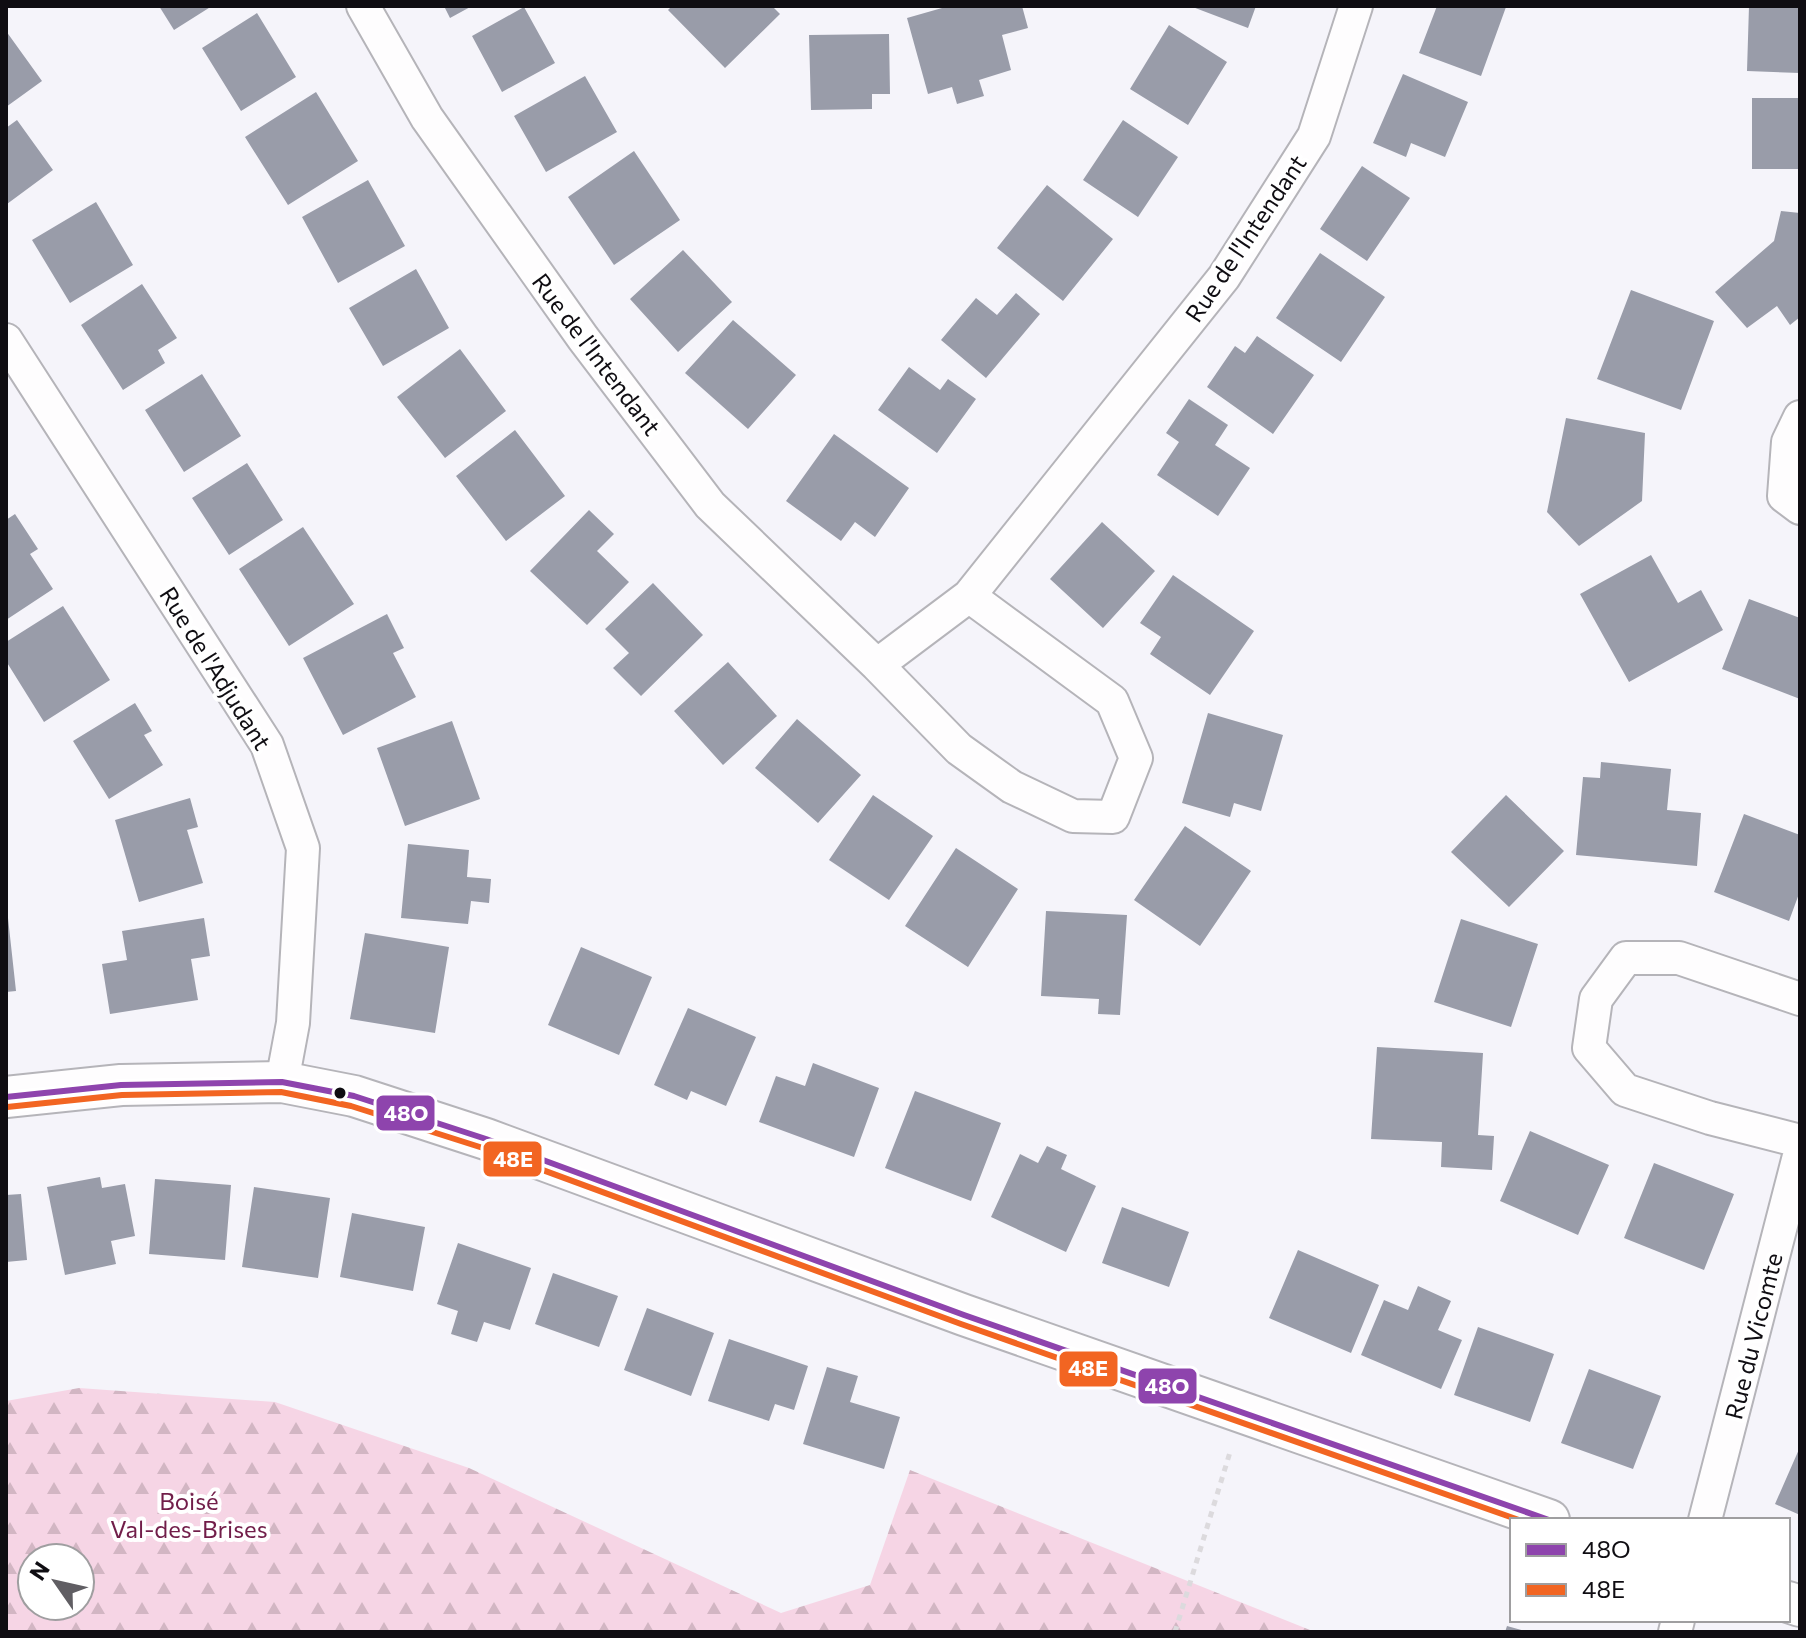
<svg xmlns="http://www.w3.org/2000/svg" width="1806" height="1638" viewBox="0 0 1806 1638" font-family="Commissioner,sans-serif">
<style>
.forest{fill:url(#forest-firs);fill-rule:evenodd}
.building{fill:#999ca9}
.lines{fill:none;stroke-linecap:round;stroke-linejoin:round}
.minor-casing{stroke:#b5b4b9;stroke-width:36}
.tertiary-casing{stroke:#b5b4b9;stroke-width:44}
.path{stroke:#dcdadd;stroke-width:5;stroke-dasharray:6 6;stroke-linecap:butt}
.minor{stroke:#fefdfe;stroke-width:32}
.tertiary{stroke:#fefdfe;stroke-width:40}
.bus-1-casing{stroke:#fff;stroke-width:12}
.bus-2-casing{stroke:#fff;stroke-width:12}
.bus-1{stroke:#8e44ad;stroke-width:6}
.bus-2{stroke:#f26522;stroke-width:6}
.bus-dot{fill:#0f0d12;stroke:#fff;stroke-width:3}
.labels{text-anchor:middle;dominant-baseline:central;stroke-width:8;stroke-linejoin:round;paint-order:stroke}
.street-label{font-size:24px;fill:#0f0d12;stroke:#fff}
.park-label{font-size:24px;fill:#711d49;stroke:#fff}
.line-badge{stroke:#fff;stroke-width:3}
.badge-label{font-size:22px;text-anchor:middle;font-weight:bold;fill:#fff}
</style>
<defs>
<pattern id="forest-firs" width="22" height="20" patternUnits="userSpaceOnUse" patternTransform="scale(2)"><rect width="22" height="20" fill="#f6d5e5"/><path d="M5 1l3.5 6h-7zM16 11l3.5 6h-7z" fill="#d2b6c3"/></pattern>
</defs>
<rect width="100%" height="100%" fill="#f5f4fa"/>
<path class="forest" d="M79 1388 275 1402 469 1468 781 1613 870 1585 910 1470 1315 1632H6V1401ZM32 1558H80V1606H32Z"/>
<path class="building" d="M159 6H212L174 30Z
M444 6H472L450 18Z
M672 6H772L780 14 725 68 668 10Z
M949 6H1022L1028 28 1002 35 1011 70 979 80 984 96 957 104 952 87 928 94 907 18Z
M1190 6H1256L1248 28Z
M1437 6 1506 7 1481 76 1419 53Z
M1749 6H1800V73L1747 71Z
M524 7 555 63 502 92 472 36Z
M257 13 296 77 241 111 202 48Z
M1169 25 1227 62 1188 125 1130 89Z
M6 31 42 81 6 107Z
M889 34 890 94H872V109L811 110 809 35Z
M1403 74 1468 102 1445 157 1411 143 1406 157 1373 143Z
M585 76 617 132 546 172 514 116Z
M316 92 358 161 288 205 245 137Z
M1752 98H1800V169H1752Z
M17 120 53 170 7 204 6 128Z
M1123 120 1178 157 1138 217 1083 180Z
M634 151 680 220 614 265 568 197Z
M1362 166 1410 198 1367 261 1320 229Z
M368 180 405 246 338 283 302 217Z
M1047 185 1113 239 1063 301 997 248Z
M96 202 133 265 70 303 32 240Z
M1781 211 1800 213V317L1790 325 1777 306 1747 328 1715 292 1774 241Z
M683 250 732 302 678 352 630 299Z
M1320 253 1385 297 1341 362 1276 318Z
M416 269 449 328 383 366 349 308Z
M142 284 177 338 158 350 165 363 123 390 81 325Z
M1631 290 1714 321 1681 410 1597 379Z
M1016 293 1040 314 986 378 941 340 976 298 997 315Z
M733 320 796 375 748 429 685 373Z
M1257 336 1314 375 1273 434 1207 387 1235 346 1245 353Z
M460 349 506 411 445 458 397 397Z
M909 367 940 390 948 379 976 399 937 453 878 410Z
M202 374 241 436 184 472 145 410Z
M1189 399 1228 425 1215 445 1250 468 1218 516 1157 475 1179 442 1166 433Z
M1566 418 1645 433 1642 501 1579 546 1547 512Z
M515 430 565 496 506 541 456 476Z
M834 434 909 488 875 537 855 522 841 541 786 501Z
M247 463 283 520 229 555 192 498Z
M589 510 614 534 597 551 629 582 587 625 530 571Z
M15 514 38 549 30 554 53 589 6 620V520Z
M1102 522 1155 571 1103 628 1050 579Z
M303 527 354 604 289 646 239 569Z
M1651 555 1678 603 1701 590 1723 630 1629 682 1580 594Z
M1173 575 1254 631 1210 695 1150 654 1161 637 1140 623Z
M653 583 703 635 641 696 613 668 629 653 605 629Z
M1749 599 1800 618V699L1722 669Z
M63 606 110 680 44 722 6 661V642Z
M387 614 404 648 393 653 416 697 343 735 303 658Z
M728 662 777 716 723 765 674 711Z
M135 703 152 731 144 735 163 765 109 799 73 741Z
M1208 713 1283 735 1261 811 1234 803 1230 817 1182 803Z
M797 719 861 775 818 823 755 768Z
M452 721 480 799 405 826 377 748Z
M1601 762 1671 769 1667 810 1701 813 1697 866 1576 855 1583 777 1600 778Z
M873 795 933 836 889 900 829 860Z
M1506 795 1564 851 1509 907 1451 852Z
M190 798 198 827 187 830 203 883 139 902 115 820Z
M1744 814 1800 835V891L1789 921 1714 892Z
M1185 826 1251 871 1200 946 1134 900Z
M408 844 469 850 467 877 491 879 489 903 471 901 468 924 401 918Z
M956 848 1018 889 968 967 905 926Z
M1046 911 1127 915 1120 1015 1098 1014 1099 999 1041 996Z
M6 918H8L16 991 6 992Z
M204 918 210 956 191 959 198 1000 110 1014 102 964 127 960 122 931Z
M1461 919 1538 944 1511 1027 1434 1002Z
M365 933 449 947 435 1033 350 1019Z
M581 947 652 977 619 1055 548 1025Z
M688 1008 756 1037 726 1106 691 1091 687 1100 654 1085Z
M1377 1047 1483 1053 1478 1135 1494 1136 1492 1170 1441 1167 1442 1142 1371 1139Z
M813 1063 879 1088 854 1157 759 1122 776 1076 805 1086Z
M915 1091 1001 1123 971 1201 885 1168Z
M1530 1131 1609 1165 1578 1235 1500 1201Z
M1047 1146 1067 1155 1061 1169 1096 1186 1066 1252 991 1217 1020 1154 1038 1163Z
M1654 1163 1734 1194 1704 1270 1624 1238Z
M100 1177 102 1188 125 1184 135 1236 111 1241 116 1264 65 1275 47 1187Z
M155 1179 231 1185 225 1260 149 1254Z
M254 1187 330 1198 318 1278 242 1267Z
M21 1194 27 1260 6 1262V1195Z
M1122 1207 1189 1232 1169 1287 1102 1263Z
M352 1213 425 1227 413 1291 340 1277Z
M458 1243 531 1268 510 1330 484 1322 477 1342 451 1334 458 1311 437 1304Z
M1298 1250 1379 1285 1351 1353 1269 1318Z
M553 1273 618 1296 599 1347 535 1324Z
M1418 1286 1451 1301 1438 1330 1462 1340 1441 1389 1361 1355 1384 1300 1408 1310Z
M647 1308 714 1333 691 1396 624 1370Z
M1478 1327 1554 1354 1530 1422 1454 1395Z
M729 1339 808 1366 794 1410 775 1404 769 1421 708 1401Z
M827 1367 858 1376 850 1402 900 1417 884 1469 803 1444Z
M1589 1369 1661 1396 1633 1469 1561 1443Z
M1800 1447V1515L1775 1504Z
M1507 1626 1525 1631V1632H1505Z"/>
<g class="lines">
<defs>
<path id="minor" d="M363 6 427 118 583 338 710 505 877 665 959 749 1012 787 1073 816 1113 817 1136 758 1112 701 969 596
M6 340 267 745 303 848 293 1023 282 1082
M1800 417 1788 442 1784 496 1800 508
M877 665 969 596 1224 277 1314 136 1356 6
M1800 999 1679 958H1626L1596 999 1589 1048 1625 1090 1710 1118 1800 1141
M1705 1520 1800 1152
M1675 1632 1678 1620"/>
<path id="tertiary" d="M6 1097 121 1085 282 1082 354 1096 486 1139 964 1315 1549 1520
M1788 1602 1800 1606"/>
</defs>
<use href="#minor" class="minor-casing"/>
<use href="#tertiary" class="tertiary-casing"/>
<path class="path" d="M1175 1632 1231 1449"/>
<use href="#minor" class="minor"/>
<use href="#tertiary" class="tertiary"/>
<defs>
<path id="bus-1" d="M6 1097 121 1085 282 1082 354 1096 486 1139 964 1315 1549 1520"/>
<path id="bus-2" d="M7 1107 122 1095 281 1092 351 1106 483 1148 961 1324 1519 1520"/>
</defs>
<use href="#bus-1" class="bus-1-casing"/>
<use href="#bus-2" class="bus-2-casing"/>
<use href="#bus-1" class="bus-1"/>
<use href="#bus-2" class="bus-2"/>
</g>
<circle class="bus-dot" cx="340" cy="1093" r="7"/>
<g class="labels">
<g class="street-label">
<text transform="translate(1245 238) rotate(-56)">Rue de l'Intendant</text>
<text transform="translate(597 354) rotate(53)">Rue de l'Intendant</text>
<text transform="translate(216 668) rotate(58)">Rue de l'Adjudant</text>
<text transform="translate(1753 1336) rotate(-76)">Rue du Vicomte</text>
</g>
<g class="park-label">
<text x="189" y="1500">Boisé<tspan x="189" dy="28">Val-des-Brises</tspan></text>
</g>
</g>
<g class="line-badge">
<rect x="375" y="1094" width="61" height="38" rx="8" fill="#8e44ad"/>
<rect x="482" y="1140" width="61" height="38" rx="8" fill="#f26522"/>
<rect x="1058" y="1350" width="61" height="38" rx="8" fill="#f26522"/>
<rect x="1137" y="1367" width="61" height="38" rx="8" fill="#8e44ad"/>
</g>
<g class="badge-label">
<text x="406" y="1121">48O</text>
<text x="513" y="1167">48E</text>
<text x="1088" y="1376">48E</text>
<text x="1167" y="1394">48O</text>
</g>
<rect width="1806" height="1638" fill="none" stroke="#0f0d12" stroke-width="16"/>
<rect x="1510" y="1518" width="280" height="104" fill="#ffffff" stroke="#9f9ea0" stroke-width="2"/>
<rect x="1526" y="1544" width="40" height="12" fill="#8e44ad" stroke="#9f9ea0" stroke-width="2"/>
<text x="1582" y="1558" font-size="24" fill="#0f0d12">48O</text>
<rect x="1526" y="1584" width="40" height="12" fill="#f26522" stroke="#9f9ea0" stroke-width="2"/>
<text x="1582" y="1598" font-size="24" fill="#0f0d12">48E</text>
<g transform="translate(56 1582) rotate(304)"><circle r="38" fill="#ffffff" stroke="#9f9ea0" stroke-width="2"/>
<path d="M0-6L14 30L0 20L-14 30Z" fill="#605e63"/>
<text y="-12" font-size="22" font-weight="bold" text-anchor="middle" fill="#0f0d12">N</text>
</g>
</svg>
